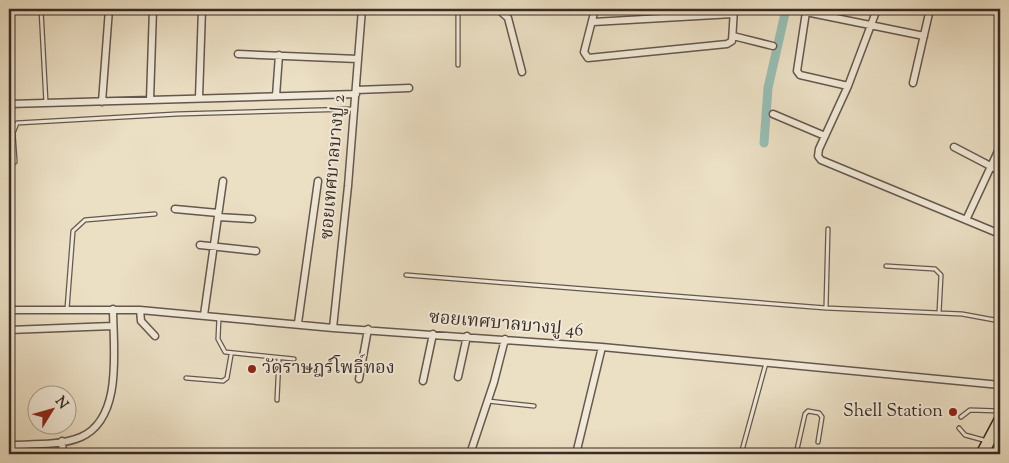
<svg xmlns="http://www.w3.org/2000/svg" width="1009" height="463" viewBox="0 0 1009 463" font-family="'Sorts Mill Goudy','Noto Serif Thai',serif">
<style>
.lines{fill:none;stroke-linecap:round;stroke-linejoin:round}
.canal{stroke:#98bdb3;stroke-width:9}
.lane-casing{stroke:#65584e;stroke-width:5.5}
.street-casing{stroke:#65584e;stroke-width:9}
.highway-casing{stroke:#382b26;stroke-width:14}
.lane{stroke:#f2ead9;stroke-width:3}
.street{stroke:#f2ead9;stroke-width:6}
.highway{stroke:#ebdfc4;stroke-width:11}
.poi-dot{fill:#8f2418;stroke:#f2ead9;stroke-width:2}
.labels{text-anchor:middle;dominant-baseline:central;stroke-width:4;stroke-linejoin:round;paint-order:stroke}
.street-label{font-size:18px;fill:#382b26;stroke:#f2ead9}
.poi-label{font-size:18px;fill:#382b26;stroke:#f2ead9;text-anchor:start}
</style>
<rect width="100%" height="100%" fill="#ebdfc4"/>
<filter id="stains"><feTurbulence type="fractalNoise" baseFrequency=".004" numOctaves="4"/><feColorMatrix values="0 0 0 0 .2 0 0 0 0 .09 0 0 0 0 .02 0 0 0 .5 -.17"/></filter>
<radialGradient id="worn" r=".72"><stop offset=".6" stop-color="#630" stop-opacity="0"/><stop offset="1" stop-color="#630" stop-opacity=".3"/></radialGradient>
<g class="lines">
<path class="canal" d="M764 143 768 88 786 9"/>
<defs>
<path id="lane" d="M41 9 46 103
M458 10V65
M15 162 13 133 17 123 177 114 354 109
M886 266 935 269 941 275 939 313
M406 275 826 308 962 314 1000 321
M826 308 828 229
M67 309 73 231 85 220 155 214
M219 317 218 339 225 352 294 359
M186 378 223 381 227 378 231 355
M277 400 279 358
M488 401 534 406
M961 417 970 410 1000 411
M959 428 965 435 987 441
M741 454 766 363
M796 454 805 414 808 411 819 413 822 417 818 442"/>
<path id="street" d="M336 9 499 10 508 18 522 72
M595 9 584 52 588 58 727 44 732 41 734 9
M593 22 733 14
M733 36 773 46
M924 36 806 12 797 71 800 75 848 86 819 149 818 156 821 160 1000 234
M238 54 358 59
M913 83 930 9
M848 86 877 9
M356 90 409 88
M276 96 279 55
M199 98 202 9
M150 100 153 9
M102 102 109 9
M9 104 356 94
M773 114 825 136
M954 147 1000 171
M175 209 218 213
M218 217 252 219
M966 220 1000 147
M200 245 256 251
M9 310H140L333 328 602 347 1000 385
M140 310 141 321 155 336
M204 315 223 181
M298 323 318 181
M333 328 348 186 362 9
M9 330 113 326
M458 377 467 336
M359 379 368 329
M423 381 433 334
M62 441 63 454
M9 445C31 444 60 446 81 437 124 418 113 346 113 309
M470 454 494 382 505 339
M576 454 602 347"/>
<path id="highway" d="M982 454 1000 420"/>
</defs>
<use href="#lane" class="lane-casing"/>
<use href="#street" class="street-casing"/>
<use href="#highway" class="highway-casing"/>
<use href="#lane" class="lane"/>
<use href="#street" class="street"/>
<use href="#highway" class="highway"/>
</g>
<g class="poi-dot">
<circle cx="252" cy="369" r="5"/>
<circle cx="953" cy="412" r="5"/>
</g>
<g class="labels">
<g class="street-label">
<text transform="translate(334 167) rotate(-85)">ซอยเทศบาลบางปู 2</text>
<text transform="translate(506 325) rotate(5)">ซอยเทศบาลบางปู 46</text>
</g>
<g class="poi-label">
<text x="262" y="369">วัดราษฎร์โพธิ์ทอง</text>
<text x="943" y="412" text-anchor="end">Shell Station</text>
</g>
</g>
<rect width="1009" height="463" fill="none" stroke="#ebdfc4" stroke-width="30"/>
<rect x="10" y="10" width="989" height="443" fill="none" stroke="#382b26" stroke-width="2.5"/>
<rect x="15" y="15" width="979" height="433" fill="none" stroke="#382b26"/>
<g transform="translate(52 410) rotate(53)"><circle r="24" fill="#f2ead9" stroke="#a89e91"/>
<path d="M0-4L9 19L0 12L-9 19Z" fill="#8f2418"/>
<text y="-8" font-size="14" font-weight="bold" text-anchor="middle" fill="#382b26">N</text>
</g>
<rect width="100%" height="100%" filter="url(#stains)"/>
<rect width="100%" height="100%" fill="url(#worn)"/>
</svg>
